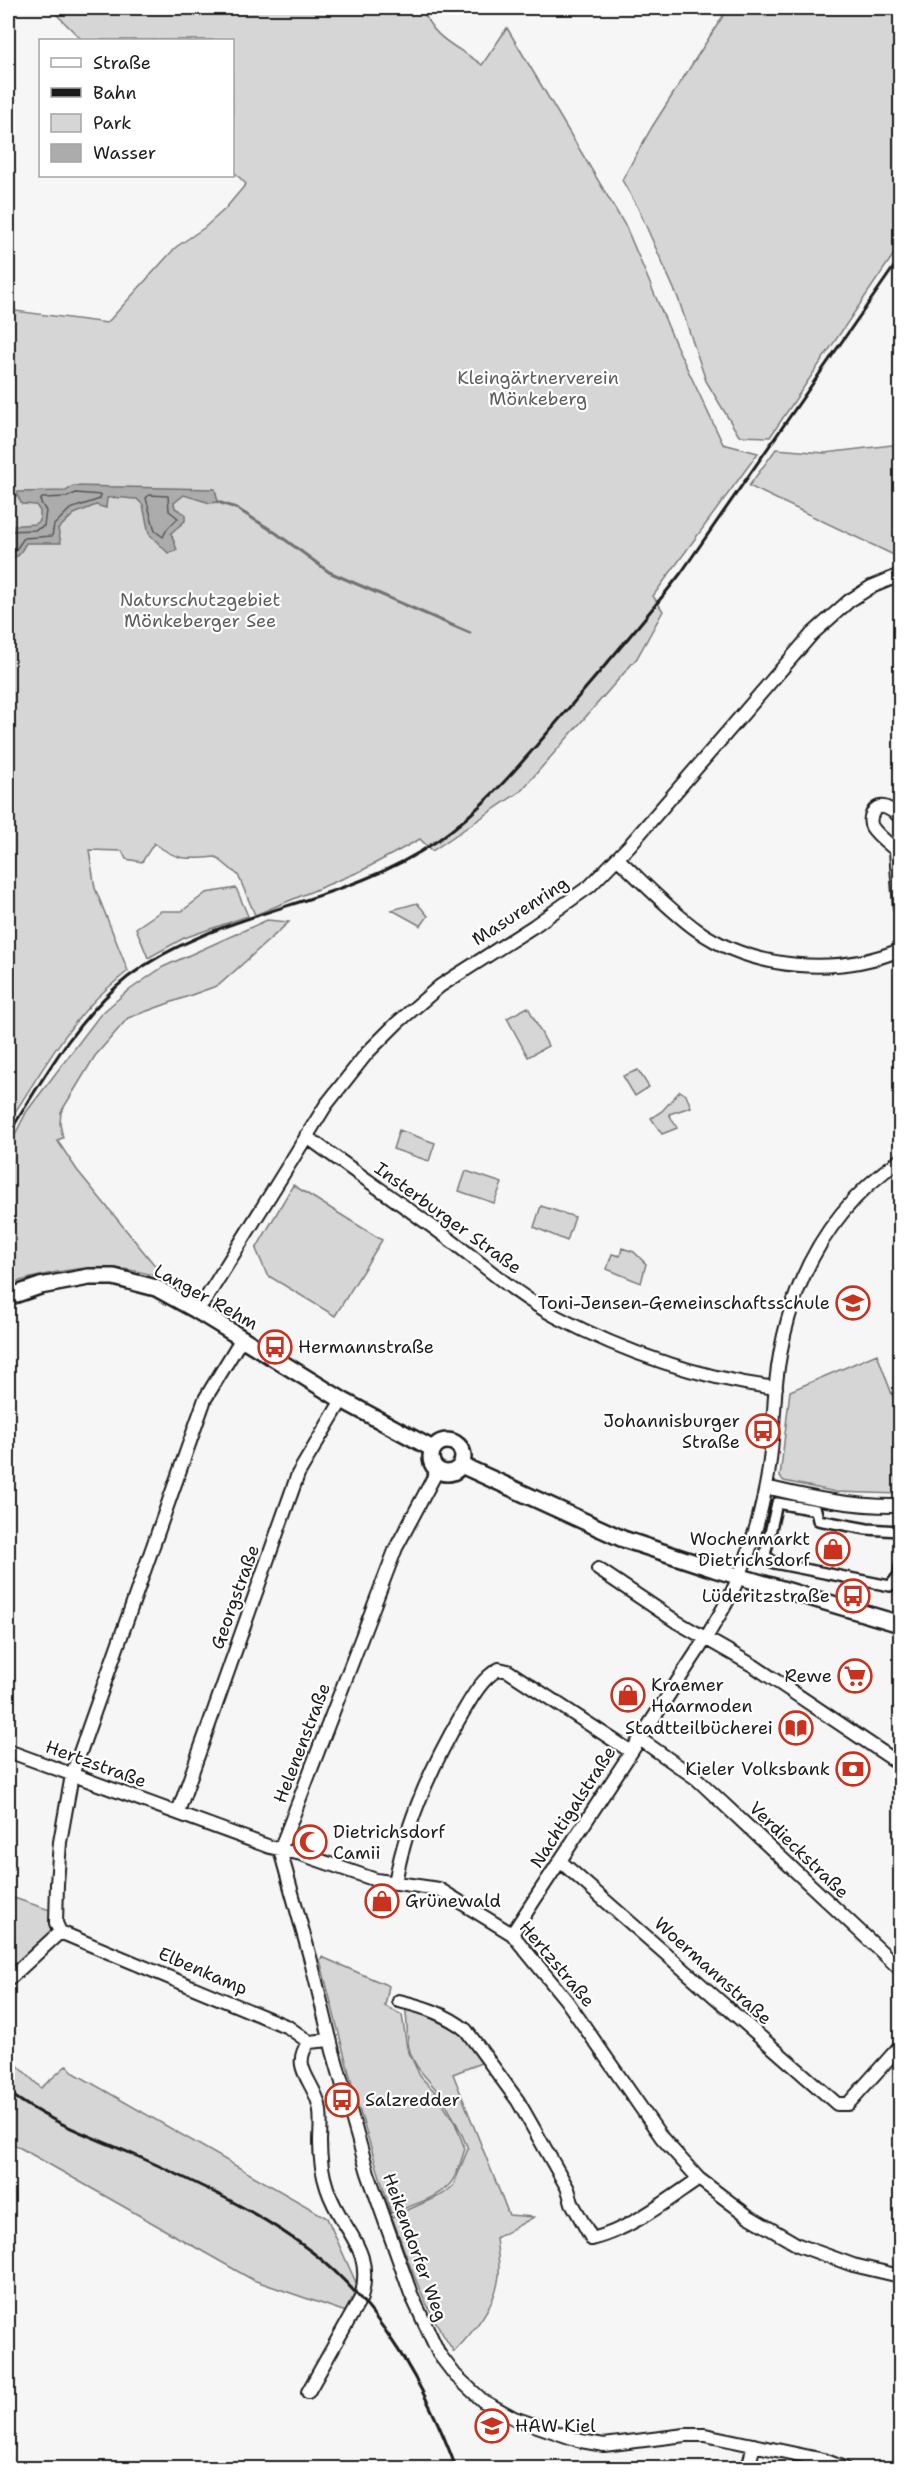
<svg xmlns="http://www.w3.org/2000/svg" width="908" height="2476" viewBox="0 0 908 2476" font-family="'Shantell Sans',sans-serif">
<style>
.green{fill:#d6d6d6;stroke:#797979;stroke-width:1.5}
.water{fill:#acacac;stroke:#727272;stroke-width:1.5}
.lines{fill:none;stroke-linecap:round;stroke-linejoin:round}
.shore{stroke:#565656;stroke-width:1.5}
.stream{stroke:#727272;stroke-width:3}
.pedestrian-casing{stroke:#1c1c1c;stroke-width:14}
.minor-casing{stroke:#1c1c1c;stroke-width:16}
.tertiary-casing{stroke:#1c1c1c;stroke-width:20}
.pedestrian{stroke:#fff;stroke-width:9}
.minor{stroke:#fff;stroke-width:12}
.tertiary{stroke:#fff;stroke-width:15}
.rail{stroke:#1c1c1c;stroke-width:3}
.labels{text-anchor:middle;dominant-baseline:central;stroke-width:4.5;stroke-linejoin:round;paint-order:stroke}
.park-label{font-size:18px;fill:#5d5d5d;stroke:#fff}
.street-label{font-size:18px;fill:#1c1c1c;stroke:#fff}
.poi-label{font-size:18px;fill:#1c1c1c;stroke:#fff;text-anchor:end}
</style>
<rect width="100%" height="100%" fill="#f6f6f6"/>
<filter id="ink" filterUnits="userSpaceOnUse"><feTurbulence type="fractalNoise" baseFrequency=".0167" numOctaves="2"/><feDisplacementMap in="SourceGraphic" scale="12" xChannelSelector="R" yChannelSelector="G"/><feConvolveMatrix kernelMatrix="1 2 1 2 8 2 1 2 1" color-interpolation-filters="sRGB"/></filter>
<g filter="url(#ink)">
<path class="green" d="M50 8H423C431 39 459 47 482 65L507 28 626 227 676 345 723 444 758 453 653 596 663 611 637 658 521 791 432 851 420 839 361 871 255 915 238 875 216 857C186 859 179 862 154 843L142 862 126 859 122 851 89 850 95 888 128 971C117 980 106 989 97 998 62 1033 35 1082 8 1123V310L107 323 176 247 204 228 225 209 246 184 233 171 232 40H82Z
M728 8H900V245L770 437 739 436 706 381 678 298 638 208 622 180 652 127Z
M900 444V558L749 486 776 449 825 453Z
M236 888 248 916 184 938 148 958 136 928 161 911H182L206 893Z
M417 903 428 916 421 926 392 910Z
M267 920 289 922 219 985 128 1018 95 1056 61 1112 60 1124 63 1138 57 1140 77 1170 157 1268V1276C98 1260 64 1269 8 1284V1148L27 1111 100 1015 125 993 163 967Z
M528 1007 548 1046 528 1057 507 1018Z
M638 1070 649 1087 635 1096 623 1076Z
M680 1091 686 1095 691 1107 669 1114 677 1128 662 1134 651 1118 662 1111Z
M399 1130 435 1143 429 1161 393 1149Z
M466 1171 502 1183 494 1203 459 1191Z
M293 1185 382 1240 335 1316 267 1275 256 1249Z
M541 1206 575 1217 567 1241 534 1227Z
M622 1248 634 1252 646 1264 641 1283 607 1269 612 1254 620 1256Z
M877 1354 900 1416V1494L836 1492 784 1481 780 1477 790 1391Z
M8 1896 50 1910 51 1931 8 1975Z
M322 1957 389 1986 385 2006 402 2015 407 2048 420 2076 434 2091 455 2123 465 2149C461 2160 458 2175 450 2184 436 2199 410 2206 391 2213L354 2092 320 1960Z
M405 2006 464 2034 481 2063 453 2074 509 2215 534 2217 496 2238C497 2250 500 2264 499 2276 496 2305 473 2332 454 2352 424 2307 410 2267 392 2217L443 2194 453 2186 468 2149C460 2128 450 2110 437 2091 427 2077 413 2067 409 2048 406 2035 408 2020 405 2006Z
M8 2056 41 2088 67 2065 74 2073 327 2218 358 2287 346 2312 253 2280 8 2141Z"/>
<path class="water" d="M73 486 215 489 218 502 210 503 184 495 174 503 175 508 185 514V521L171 533 177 550 168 553 149 534 143 505 137 499C126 499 117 496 107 498L106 508 96 505 74 514 58 529 61 543H26L19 555 8 561V526L35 524 40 521V511L36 505 22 504 17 495 18 492 66 491Z"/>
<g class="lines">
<path class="shore" d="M149 495 168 496 169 511 178 518 167 529 163 537 155 531 146 498Z
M8 531 35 530 44 526 46 511 40 501 42 498 67 497 76 493 101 495 100 499 70 509 54 525 52 536 24 538 15 551 8 554"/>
<path class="stream" d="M8 496 17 495
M218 502 236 508 276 533 329 572 470 633"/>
<defs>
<path id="pedestrian" d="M900 1533 899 1531 867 1529 818 1520 816 1510 777 1503 765 1555 774 1563 890 1586 899 1575 900 1567"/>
<path id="minor" d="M899 846 896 850 900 909
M896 850C889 844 877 835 872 827 868 819 873 805 884 807 889 808 895 813 900 816
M618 859C644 883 668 909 697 930 754 970 836 976 900 950
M306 1136C356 1173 408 1208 457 1245 489 1270 520 1297 557 1317 624 1352 700 1378 776 1388
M196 1310 205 1300 326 1105 367 1053 397 1023 440 986 534 926 590 886 629 846 812 634 849 601 871 587 900 575
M437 1471 396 1548 280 1850 310 1957 333 2051 368 2173 411 2294 439 2354 455 2375 483 2401 514 2418 581 2441 604 2445 685 2435H705L824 2460 844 2468
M766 1487C811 1498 854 1507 900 1506
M598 1569 677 1622 754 1666 900 1764
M640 1739 697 1779 900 1969
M8 1751 270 1847 301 1854 376 1880 439 1889 512 1934 566 2000 662 2138 699 2179 748 2216 798 2245 853 2265 900 2276
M178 1812 298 1474 342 1400
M560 1861 837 2104H848L900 2046
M395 1883C406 1822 431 1767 462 1714 472 1697 482 1678 499 1669L508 1671 630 1751
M60 1932 56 1923 57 1884 60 1842 72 1775 205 1399 242 1338
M60 1932 288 2027 309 2042 330 2040
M512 1934 706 1638C715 1622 725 1607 733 1590 748 1559 759 1521 766 1486 773 1452 773 1417 776 1383 786 1291 823 1213 900 1160
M8 1980 60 1932
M399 2001C424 2007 446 2014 466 2030L518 2101 568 2189 572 2203 592 2239C631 2229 666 2201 699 2179
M308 2392 361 2298C375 2246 341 2232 327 2188 322 2173 320 2158 320 2142 320 2130 322 2117 319 2105 313 2080 290 2067 309 2042
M748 2468 754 2445"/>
<path id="tertiary" d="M8 1297 40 1286 89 1277H114L156 1288 196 1310 342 1400 433 1449
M431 1457a16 16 0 1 1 32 0a16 16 0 1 1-32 0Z
M461 1465 623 1539 714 1569 900 1624"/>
</defs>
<use href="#pedestrian" class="pedestrian-casing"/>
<use href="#minor" class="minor-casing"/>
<use href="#tertiary" class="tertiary-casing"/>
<use href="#pedestrian" class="pedestrian"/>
<use href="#minor" class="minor"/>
<use href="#tertiary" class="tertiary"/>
<path class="rail" d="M8 1135C42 1080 76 1018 128 977 219 908 342 907 437 841 486 807 524 760 562 716 602 669 643 622 681 573L900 258
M8 2092C49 2123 99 2139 146 2160 203 2186 263 2214 312 2252 378 2302 428 2391 456 2468"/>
</g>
</g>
<defs>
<symbol id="school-ring" viewBox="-11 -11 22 22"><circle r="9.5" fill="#fff" stroke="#c8321e" stroke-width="1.5"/><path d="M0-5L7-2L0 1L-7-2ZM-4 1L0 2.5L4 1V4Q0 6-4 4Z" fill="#c8321e"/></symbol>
<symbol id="bus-ring" viewBox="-11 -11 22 22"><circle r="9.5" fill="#fff" stroke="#c8321e" stroke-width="1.5"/><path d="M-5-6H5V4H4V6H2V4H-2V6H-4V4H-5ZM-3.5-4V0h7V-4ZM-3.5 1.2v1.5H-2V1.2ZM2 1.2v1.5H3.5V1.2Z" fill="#c8321e"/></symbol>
<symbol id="shop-ring" viewBox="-11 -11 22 22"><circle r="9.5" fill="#fff" stroke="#c8321e" stroke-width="1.5"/><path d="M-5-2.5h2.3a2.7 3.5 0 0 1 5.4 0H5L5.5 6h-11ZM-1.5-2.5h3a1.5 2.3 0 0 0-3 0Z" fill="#c8321e"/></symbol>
<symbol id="supermarket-ring" viewBox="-11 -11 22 22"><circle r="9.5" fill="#fff" stroke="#c8321e" stroke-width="1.5"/><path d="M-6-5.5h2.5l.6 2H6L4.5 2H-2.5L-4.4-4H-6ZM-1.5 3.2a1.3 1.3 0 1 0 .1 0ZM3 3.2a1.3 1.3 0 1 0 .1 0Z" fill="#c8321e"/></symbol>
<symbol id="library-ring" viewBox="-11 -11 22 22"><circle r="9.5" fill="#fff" stroke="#c8321e" stroke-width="1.5"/><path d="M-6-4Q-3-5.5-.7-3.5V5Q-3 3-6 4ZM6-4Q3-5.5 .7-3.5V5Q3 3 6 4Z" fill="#c8321e"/></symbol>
<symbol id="bank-ring" viewBox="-11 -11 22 22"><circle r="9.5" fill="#fff" stroke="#c8321e" stroke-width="1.5"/><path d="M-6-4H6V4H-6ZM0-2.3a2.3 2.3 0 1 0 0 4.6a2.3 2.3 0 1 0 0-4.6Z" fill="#c8321e"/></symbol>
<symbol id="mosque-ring" viewBox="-11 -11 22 22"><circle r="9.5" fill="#fff" stroke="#c8321e" stroke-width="1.5"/><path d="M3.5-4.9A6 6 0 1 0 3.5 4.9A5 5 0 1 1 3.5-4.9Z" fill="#c8321e"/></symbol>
<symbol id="university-ring" viewBox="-11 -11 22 22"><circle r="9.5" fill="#fff" stroke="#c8321e" stroke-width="1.5"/><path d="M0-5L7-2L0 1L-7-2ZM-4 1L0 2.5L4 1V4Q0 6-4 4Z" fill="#c8321e"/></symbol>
</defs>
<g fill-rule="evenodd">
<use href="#school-ring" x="834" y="1284" width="38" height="38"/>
<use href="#bus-ring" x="256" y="1328" width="38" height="38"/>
<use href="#bus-ring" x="744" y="1412" width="38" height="38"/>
<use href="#shop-ring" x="814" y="1530" width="38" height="38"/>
<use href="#bus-ring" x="834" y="1577" width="38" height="38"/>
<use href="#supermarket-ring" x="836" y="1657" width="38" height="38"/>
<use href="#shop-ring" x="609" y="1676" width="38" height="38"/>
<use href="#library-ring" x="777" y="1709" width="38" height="38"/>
<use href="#bank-ring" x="834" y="1750" width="38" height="38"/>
<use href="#mosque-ring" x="291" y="1823" width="38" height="38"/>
<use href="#shop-ring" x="363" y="1882" width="38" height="38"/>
<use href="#bus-ring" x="323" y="2081" width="38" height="38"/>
<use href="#university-ring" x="473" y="2407" width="38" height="38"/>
</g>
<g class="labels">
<g class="park-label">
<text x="538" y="378">Kleingärtnerverein<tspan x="538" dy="21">Mönkeberg</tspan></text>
<text x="200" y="600">Naturschutzgebiet<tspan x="200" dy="21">Mönkeberger See</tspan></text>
</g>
<g class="street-label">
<text transform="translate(520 911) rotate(-33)">Masurenring</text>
<text transform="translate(448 1218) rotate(36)">Insterburger Straße</text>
<text transform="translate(206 1297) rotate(29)">Langer Rehm</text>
<text transform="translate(235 1597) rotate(-70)">Georgstraße</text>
<text transform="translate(302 1743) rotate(-69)">Helenenstraße</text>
<text transform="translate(96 1764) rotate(20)">Hertzstraße</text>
<text transform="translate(573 1807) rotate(-57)">Nachtigalstraße</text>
<text transform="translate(799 1850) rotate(44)">Verdieckstraße</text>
<text transform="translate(557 1964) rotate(50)">Hertzstraße</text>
<text transform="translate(203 1971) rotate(23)">Elbenkamp</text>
<text transform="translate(713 1971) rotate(42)">Woermannstraße</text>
<text transform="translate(415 2247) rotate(70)">Heikendorfer Weg</text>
</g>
<g class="poi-label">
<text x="830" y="1303">Toni-Jensen-Gemeinschaftsschule</text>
<text x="298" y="1347" text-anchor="start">Hermannstraße</text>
<text x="740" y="1421">Johannisburger<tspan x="740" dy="21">Straße</tspan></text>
<text x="810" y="1539">Wochenmarkt<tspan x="810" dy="21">Dietrichsdorf</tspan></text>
<text x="830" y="1596">Lüderitzstraße</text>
<text x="832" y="1676">Rewe</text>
<text x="651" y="1685" text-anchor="start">Kraemer<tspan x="651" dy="21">Haarmoden</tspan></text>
<text x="773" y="1728">Stadtteilbücherei</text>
<text x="830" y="1769">Kieler Volksbank</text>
<text x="333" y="1832" text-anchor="start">Dietrichsdorf<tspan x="333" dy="21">Camii</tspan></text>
<text x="405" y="1901" text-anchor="start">Grünewald</text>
<text x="365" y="2100" text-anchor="start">Salzredder</text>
<text x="515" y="2426" text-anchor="start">HAW Kiel</text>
</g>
</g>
<rect width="908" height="2476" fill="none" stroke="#fff" stroke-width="30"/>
<rect x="15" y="15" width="878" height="2446" fill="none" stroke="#1c1c1c" stroke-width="2" filter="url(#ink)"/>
<rect x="39" y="39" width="195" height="138" fill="#ffffff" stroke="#a4a4a4" stroke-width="1.5"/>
<rect x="51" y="58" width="30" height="9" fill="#ffffff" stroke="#a4a4a4" stroke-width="1.5"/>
<text x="93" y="69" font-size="18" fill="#1c1c1c">Straße</text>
<rect x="51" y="88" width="30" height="9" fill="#1c1c1c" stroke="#a4a4a4" stroke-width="1.5"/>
<text x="93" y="99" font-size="18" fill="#1c1c1c">Bahn</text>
<rect x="51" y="114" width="30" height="18" fill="#d6d6d6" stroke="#a4a4a4" stroke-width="1.5"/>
<text x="93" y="129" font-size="18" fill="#1c1c1c">Park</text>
<rect x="51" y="144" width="30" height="18" fill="#acacac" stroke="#a4a4a4" stroke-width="1.5"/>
<text x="93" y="159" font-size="18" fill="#1c1c1c">Wasser</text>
</svg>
